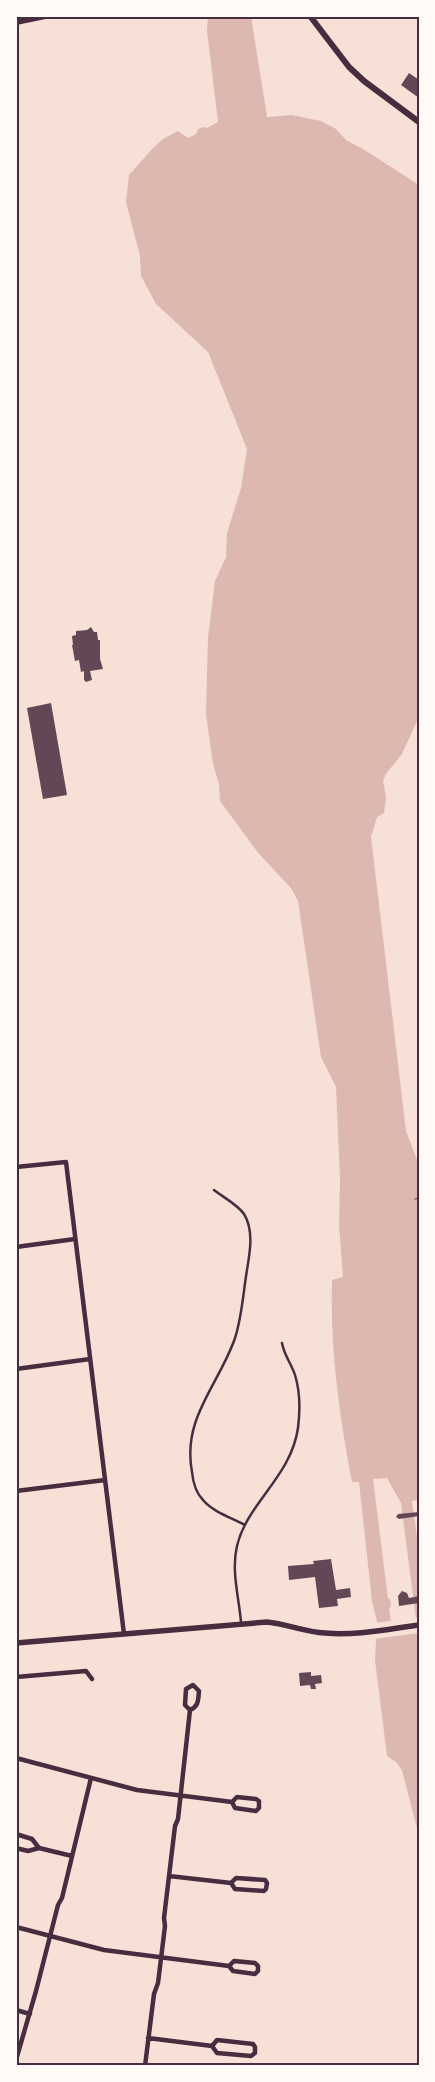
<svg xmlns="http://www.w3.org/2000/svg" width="435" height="2082" viewBox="0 0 435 2082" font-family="'Playfair Display',serif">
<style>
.water{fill:#dcb8b0;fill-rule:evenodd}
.pier{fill:#f7e1d7}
.building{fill:#644757}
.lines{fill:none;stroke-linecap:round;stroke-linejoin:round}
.path{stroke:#4a2c40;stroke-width:1}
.service{stroke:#4a2c40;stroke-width:2.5}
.minor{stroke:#4a2c40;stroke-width:4.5}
.tertiary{stroke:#4a2c40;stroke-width:5.5}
.secondary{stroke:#4a2c40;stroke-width:6}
.neatline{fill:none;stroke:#4a2c40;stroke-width:2}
</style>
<rect width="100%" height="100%" fill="#f7e1d7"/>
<path class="water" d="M208 16H251L267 117 292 115 321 121 336 129 346 140 363 149 419 185V717L402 754 386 774 383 781 386 797 384 813 377 817 371 837 406 1131 419 1165V1500L412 1501 419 1550V1836L402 1770 396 1762 387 1756 375 1660 377 1622 372 1601 359 1482H352C339 1415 330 1348 332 1280L343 1277 339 1226 340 1179 336 1087 321 1057 298 901 291 888 259 854 220 801 219 784 213 764 206 714 208 637 215 581 226 557 227 533 241 488 247 449 208 352 156 304 141 276 140 256 126 202 129 175 153 148 163 139 178 131 188 138 196 134 198 129 203 127 207 128 218 122 207 31ZM387 1478 401 1503 416 1619 391 1622 389 1608 391 1607 390 1599H388L373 1479Z"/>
<path class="pier" d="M419 1617V1633L374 1639V1623Z"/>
<path class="building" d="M409 73 419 80V98L401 85Z
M91 627 94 632H97L98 640H100V659L103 669 90 671 92 680 86 682 84 680V671L81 672 79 660 75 661 72 645H73L72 636 76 635V631L87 630Z
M51 703 67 795 43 799 27 708Z
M419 1512V1516L399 1519 396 1517 398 1514Z
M331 1559 336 1590 350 1588 351 1597 337 1599 338 1606 319 1608 315 1577 289 1580 288 1566 314 1564 313 1561Z
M402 1591 407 1593 409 1598 419 1596V1603L399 1606 398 1596Z
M311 1672V1676L321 1675 322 1683 315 1684 316 1689H311L310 1685 300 1686 299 1673Z"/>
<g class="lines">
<path class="path" d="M415 1199 419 1198"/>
<path class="service" d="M214 1190C223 1197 238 1205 244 1214 254 1230 250 1252 247 1270 243 1293 242 1319 234 1341 217 1387 182 1419 192 1472 193 1482 196 1493 203 1500 213 1512 232 1518 245 1525
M241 1622C239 1598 231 1570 237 1546 247 1503 291 1477 298 1428 300 1412 300 1391 295 1375 291 1363 284 1355 282 1343"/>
<path class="minor" d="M16 1167 66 1162 124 1634
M16 1247 75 1239
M16 1369 90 1359
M16 1491 105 1480
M16 1677 86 1671 92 1679
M193 1685 199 1691C198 1700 199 1706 190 1710L185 1705 186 1689Z
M16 1758 137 1790 232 1802 235 1808 256 1811 259 1808V1801L256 1799 237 1797 232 1802
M16 1834 32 1839 39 1848 72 1856
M16 1848 28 1851 39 1848
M169 1876 231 1883 236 1878 265 1880 267 1883 266 1889 264 1891 235 1889 231 1883
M16 1927 104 1950 229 1966 234 1961 255 1963 258 1966V1971L255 1974 233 1971 229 1966
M16 2010 30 2014
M148 2038 212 2046 217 2040 253 2044 255 2047V2053L251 2056 217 2053 212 2046
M16 2060 36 1991 58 1905 62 1898 91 1778
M145 2066 154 1994 158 1983 165 1926 164 1918 175 1826 178 1819 190 1710"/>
<path class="tertiary" d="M16 1643 267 1622C287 1624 305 1632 325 1633 356 1636 388 1629 419 1625"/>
<path class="secondary" d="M310 16 349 67 364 81 419 122
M16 22 45 16"/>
</g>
<rect width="435" height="2082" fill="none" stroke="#fffaf5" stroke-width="35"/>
<rect x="18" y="18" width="400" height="2046" class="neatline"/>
</svg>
